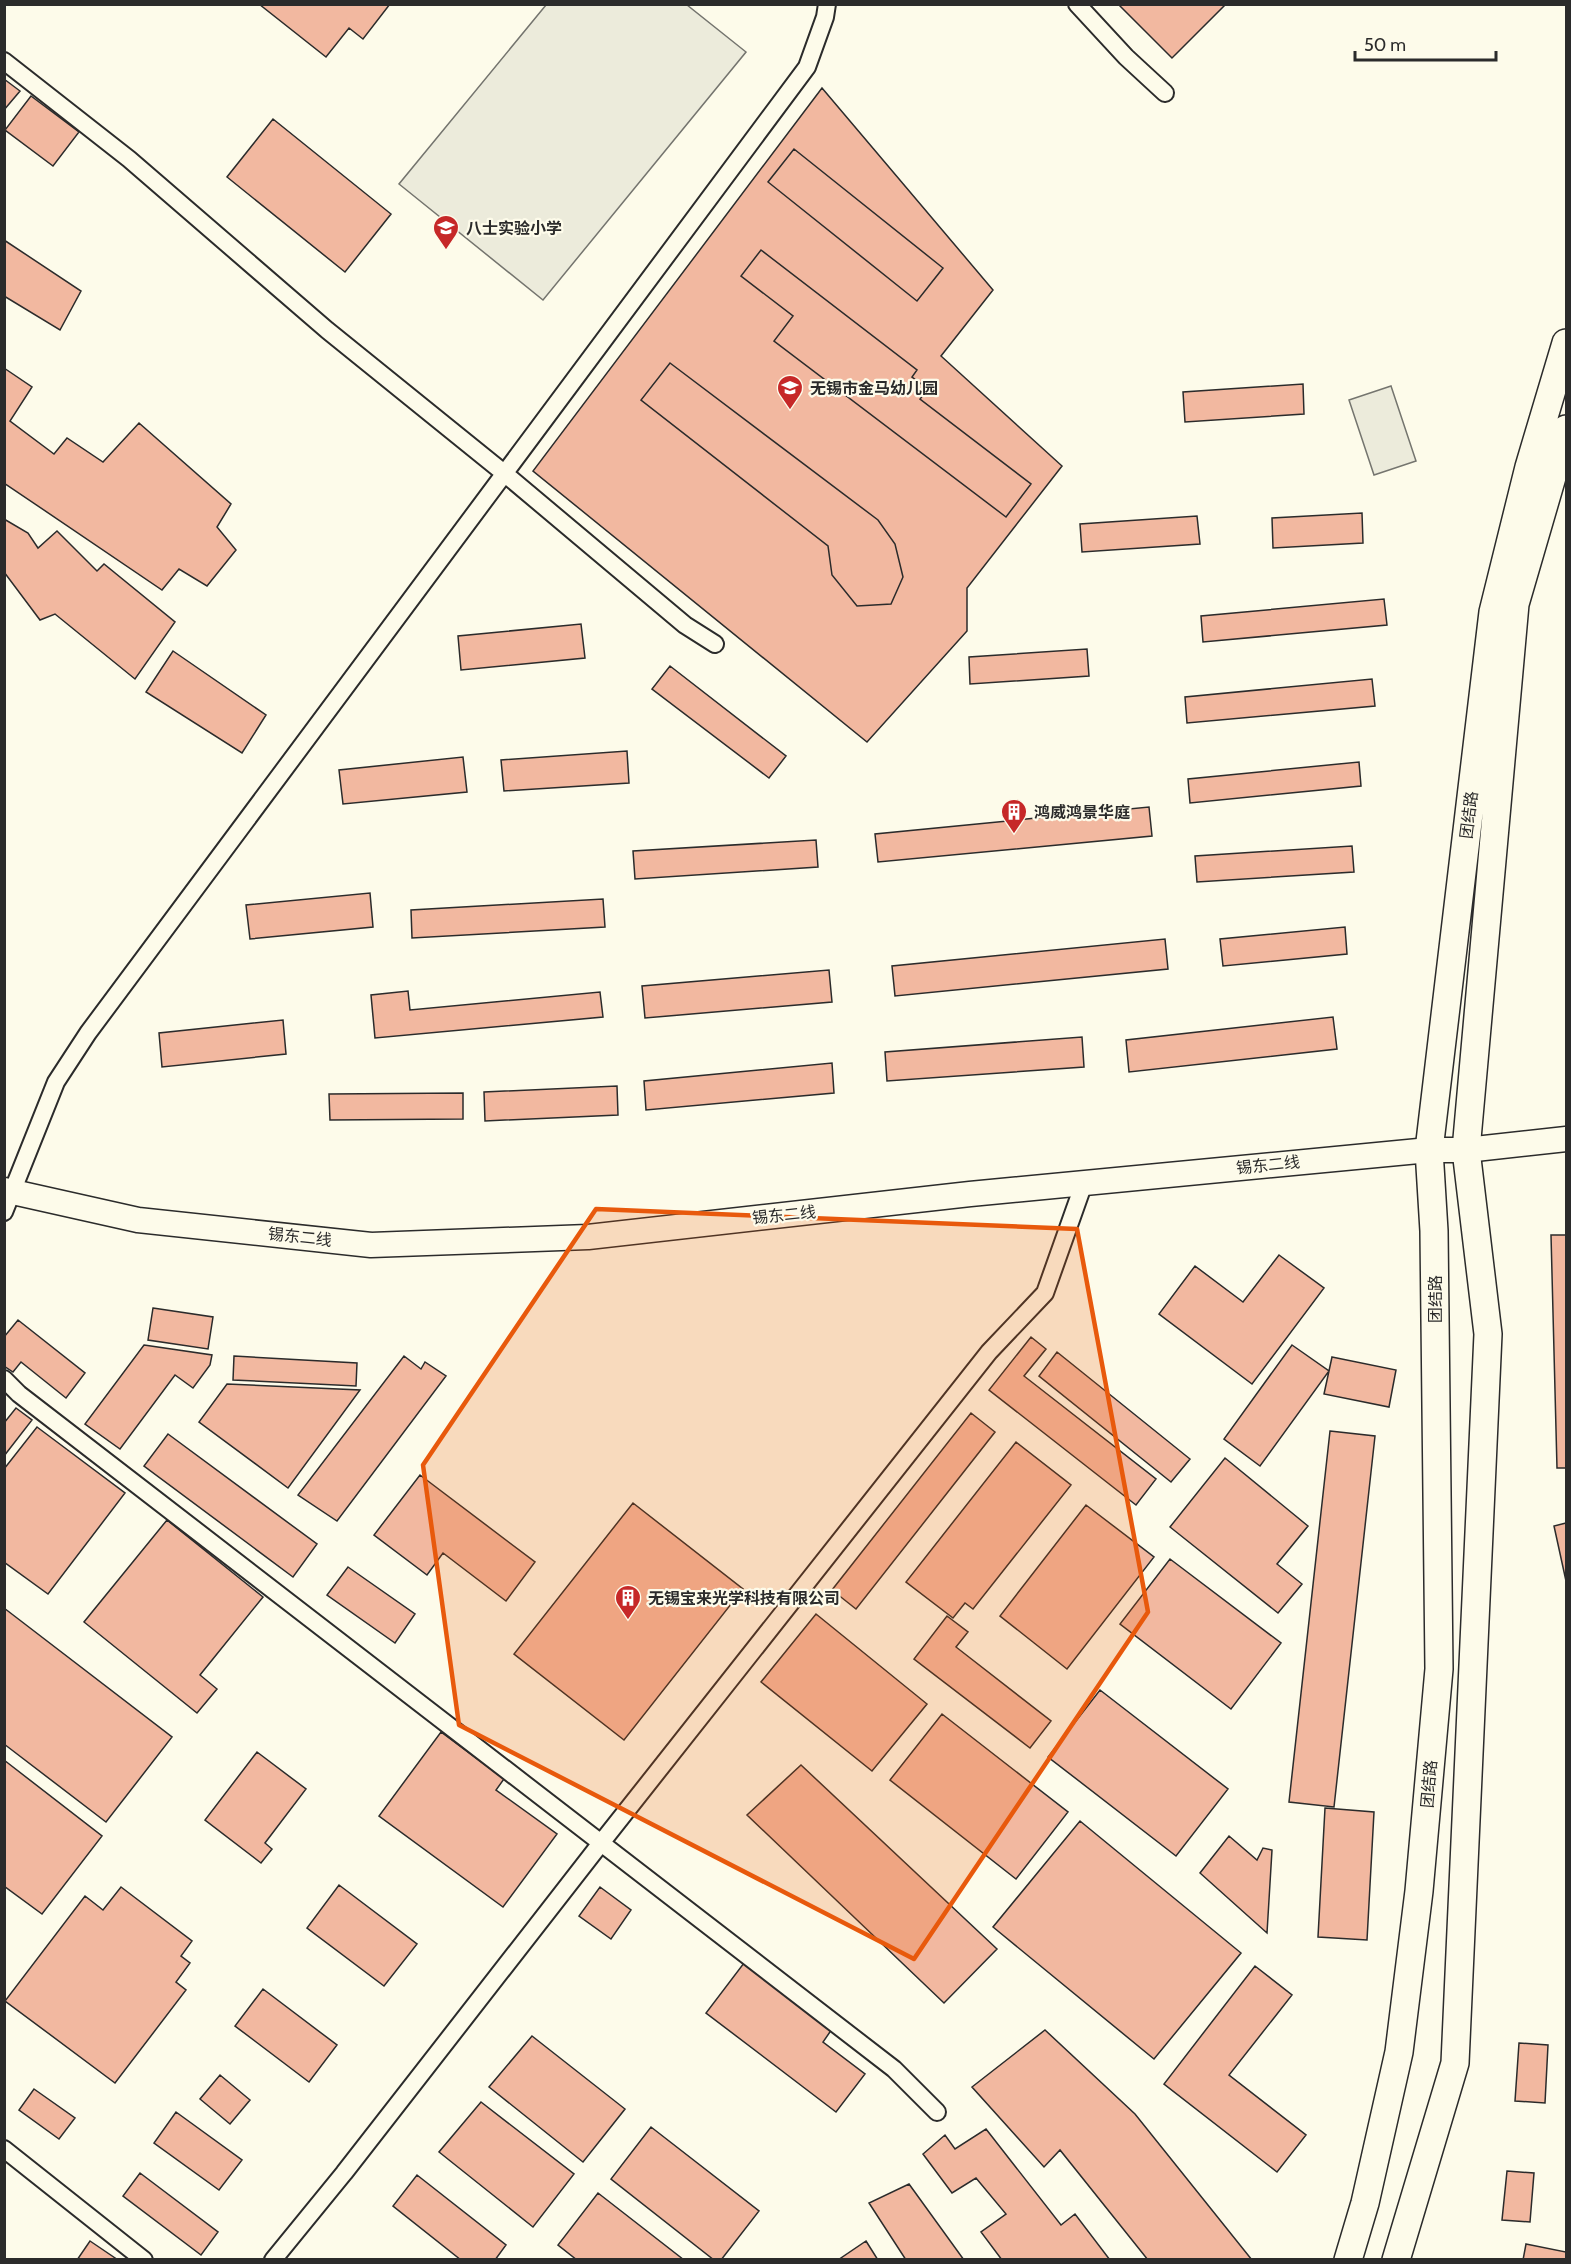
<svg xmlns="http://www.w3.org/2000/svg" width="1571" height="2264" viewBox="0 0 1571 2264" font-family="Cabin,'Noto Sans SC',sans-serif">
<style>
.green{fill:#ecebdb;stroke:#74746e;stroke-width:1.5}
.building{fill:#f2b8a0;stroke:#2b2b2b;stroke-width:1.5}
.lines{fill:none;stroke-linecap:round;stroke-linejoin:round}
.street-casing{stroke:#2b2b2b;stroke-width:20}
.secondary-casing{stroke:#2b2b2b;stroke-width:27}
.primary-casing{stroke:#2b2b2b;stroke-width:30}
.street{stroke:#fdfbea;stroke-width:16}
.secondary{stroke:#fdfbea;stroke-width:24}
.primary{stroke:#fdfbea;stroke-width:27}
.marked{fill:#e8590c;fill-opacity:0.2;stroke:#e8590c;stroke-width:4.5;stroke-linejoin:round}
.labels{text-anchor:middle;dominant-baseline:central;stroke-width:4.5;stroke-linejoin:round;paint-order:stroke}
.poi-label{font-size:16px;font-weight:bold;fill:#2b2b2b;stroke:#fdfbea;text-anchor:start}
.street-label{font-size:16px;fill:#2b2b2b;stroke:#fdfbea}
</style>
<rect width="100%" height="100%" fill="#fdfbea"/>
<path class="green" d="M546 5H687L746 52 543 300 399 184Z
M1391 386 1416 461 1374 475 1349 400Z"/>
<path class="building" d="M259 4H390L363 39 349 28 326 57Z
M1118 4H1226L1172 58Z
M4 79 20 91 4 110Z
M822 88 993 290 941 356 1062 466 967 588V631L867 742 533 471Z
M31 96 79 132 53 166 5 130Z
M273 119 391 214 345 272 227 177Z
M794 149 943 268 917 301 768 182Z
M4 240 81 291 60 330 4 296Z
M761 250 917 370 912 377 928 389 920 399 1031 484 1006 517 774 341 793 316 741 276Z
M670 363 878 520 895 544 903 577 891 604 857 606 832 575 828 546 641 400Z
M4 368 32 387 10 421 54 454 67 438 103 462 139 423 231 504 217 527 236 550 207 586 179 569 162 590 4 483Z
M1303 384 1304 414 1185 422 1183 392Z
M1362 513 1363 543 1273 548 1272 518Z
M1197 516 1200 544 1082 552 1080 524Z
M4 519 28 533 38 548 57 531 97 571 104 564 175 622 135 679 55 614 40 620 4 572Z
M1384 599 1387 625 1203 642 1201 616Z
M581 624 585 658 461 670 458 636Z
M1087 649 1089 676 970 684 969 657Z
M173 651 266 715 242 753 146 692Z
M670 666 786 756 769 778 652 689Z
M1372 679 1375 706 1187 723 1185 697Z
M627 751 629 783 504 791 501 760Z
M463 757 467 792 343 804 339 770Z
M1359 762 1361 786 1190 803 1188 779Z
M1149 807 1152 836 878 862 875 834Z
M816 840 818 867 635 879 633 851Z
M1352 846 1354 872 1197 882 1195 856Z
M370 893 373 927 250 939 246 905Z
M603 899 605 927 412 938 411 910Z
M1345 927 1347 954 1223 966 1220 939Z
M1165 939 1168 969 895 996 892 966Z
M829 970 832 1002 645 1018 642 986Z
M408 991 410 1010 600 992 603 1017 375 1038 371 995Z
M1333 1017 1337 1049 1129 1072 1126 1040Z
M283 1020 286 1054 162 1067 159 1033Z
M1082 1037 1084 1067 887 1081 885 1052Z
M832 1063 834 1093 646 1110 644 1081Z
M617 1086 618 1115 485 1121 484 1092Z
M463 1093V1119L330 1120 329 1094Z
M1551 1235H1566V1468H1557Z
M1279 1255 1324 1288 1252 1384 1159 1314 1195 1266 1243 1302Z
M153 1308 213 1317 208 1349 148 1340Z
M18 1320 85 1373 66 1398 21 1362 13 1372 4 1366V1337Z
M1031 1337 1046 1349 1024 1376 1156 1479 1136 1505 989 1390Z
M144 1345 212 1355 210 1365 193 1388 175 1375 120 1449 85 1424Z
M1292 1345 1329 1371 1260 1466 1224 1439Z
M1057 1352 1190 1459 1171 1482 1039 1376Z
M234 1356 357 1363 356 1386 233 1380Z
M404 1356 421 1369 425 1362 446 1376 337 1521 298 1495Z
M1332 1357 1396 1370 1389 1407 1324 1394Z
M227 1384 360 1390 288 1488 199 1422Z
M16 1408 32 1420 4 1456V1423Z
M971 1413 995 1432 856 1609 832 1590Z
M37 1427 125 1493 48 1594 4 1562V1469Z
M1330 1431 1375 1436 1334 1807 1289 1802Z
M168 1434 317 1544 293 1577 144 1466Z
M1016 1442 1071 1485 973 1609 965 1603 953 1618 906 1582Z
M1225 1458 1308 1526 1277 1564 1302 1584 1278 1613 1170 1527Z
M420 1475 535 1562 506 1601 443 1553 427 1575 374 1535Z
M633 1503 743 1589 624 1740 514 1654Z
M1086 1505 1154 1557 1067 1669 1000 1616Z
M167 1520 263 1597 200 1675 217 1689 197 1713 84 1622Z
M1566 1523V1581L1554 1526Z
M1170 1559 1281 1643 1231 1709 1120 1624Z
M348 1567 415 1614 395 1643 327 1595Z
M4 1608 172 1737 106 1822 4 1744Z
M816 1614 927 1704 872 1771 761 1682Z
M947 1616 968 1632 956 1647 1051 1721 1030 1748 914 1659Z
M1100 1690 1228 1789 1176 1856 1048 1757Z
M942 1714 1068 1812 1016 1879 890 1780Z
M441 1732 504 1779 496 1790 557 1834 503 1907 379 1816Z
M257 1752 306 1789 265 1843 272 1849 261 1863 205 1820Z
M4 1760 102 1836 42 1914 4 1886Z
M801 1765 997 1949 944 2003 747 1815Z
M1325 1808 1374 1812 1367 1940 1318 1937Z
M1080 1821 1241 1953 1154 2059 993 1927Z
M1229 1836 1257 1860 1263 1848 1272 1850 1267 1933 1200 1873Z
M339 1885 417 1944 384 1986 307 1928Z
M121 1887 192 1941 181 1956 190 1963 176 1982 186 1990 115 2083 5 2001 85 1896 103 1910Z
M600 1887 631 1910 611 1939 579 1916Z
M744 1963 832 2029 823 2042 865 2074 836 2112 706 2013Z
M1255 1966 1292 1995 1229 2075 1306 2135 1277 2172 1164 2084Z
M263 1989 337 2045 309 2082 235 2026Z
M1045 2030 1135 2114 1252 2260H1148L1060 2150 1044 2167 972 2087Z
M532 2036 625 2109 583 2162 489 2087Z
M1519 2043 1548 2045 1545 2103 1515 2101Z
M220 2075 250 2100 230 2124 200 2099Z
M34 2089 75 2118 59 2139 19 2110Z
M481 2102 574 2174 533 2227 439 2152Z
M176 2112 242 2160 219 2190 154 2143Z
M651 2127 759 2211 721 2260H714L611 2179Z
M986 2129 1061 2225 1075 2214 1110 2260H1002L981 2232 1006 2214 976 2178 952 2193 923 2154 945 2135 955 2149Z
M1507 2171 1534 2173 1530 2222 1502 2220Z
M140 2173 218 2232 201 2255 123 2196Z
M417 2175 506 2245 495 2260H461L393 2206Z
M909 2184 964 2260H906L869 2203Z
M598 2193 684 2260H577L558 2245Z
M90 2241 118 2260H77Z
M866 2241 878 2260H838Z
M1526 2244 1566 2252V2260H1523Z"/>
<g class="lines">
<defs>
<path id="street" d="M1077 4 1126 57 1165 93
M4 61 129 159 327 330 504 473 685 625 715 644
M4 1212 56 1082 88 1033 807 67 825 17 827 4
M4 1379 19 1394 894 2069 937 2112
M4 2149 144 2260
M273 2260 344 2173 601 1843 989 1352 1045 1293 1084 1183"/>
<path id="secondary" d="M4 1190 138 1220 371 1245 588 1237 970 1194 1429 1150H1466L1566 1139"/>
<path id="primary" d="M1348 2260 1365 2203 1399 2052 1419 1891 1439 1669 1434 1231 1429 1150 1493 612 1529 467 1566 343
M1396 2260 1455 2063 1488 1334 1466 1150 1515 604 1566 429"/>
</defs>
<use href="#street" class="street-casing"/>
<use href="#secondary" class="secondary-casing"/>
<use href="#primary" class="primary-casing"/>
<use href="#street" class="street"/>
<use href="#secondary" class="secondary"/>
<use href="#primary" class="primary"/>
</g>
<path class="marked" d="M596 1209 1077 1229 1148 1612 914 1959 459 1725 423 1465Z"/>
<defs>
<symbol id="school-pin" viewBox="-11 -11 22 30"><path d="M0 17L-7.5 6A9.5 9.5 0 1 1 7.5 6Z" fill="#c62828" stroke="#fdfbea"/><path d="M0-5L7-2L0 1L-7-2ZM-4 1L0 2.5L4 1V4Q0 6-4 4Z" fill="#fff"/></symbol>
<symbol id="building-pin" viewBox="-11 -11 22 30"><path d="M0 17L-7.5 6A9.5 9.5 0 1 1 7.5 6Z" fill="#c62828" stroke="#fdfbea"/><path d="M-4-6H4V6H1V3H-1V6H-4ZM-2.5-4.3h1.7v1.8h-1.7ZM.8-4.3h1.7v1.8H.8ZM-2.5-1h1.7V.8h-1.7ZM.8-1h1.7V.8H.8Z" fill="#fff"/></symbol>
</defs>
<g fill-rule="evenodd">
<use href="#school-pin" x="431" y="213" width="30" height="40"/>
<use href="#school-pin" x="775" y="373" width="30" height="40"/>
<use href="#building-pin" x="999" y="797" width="30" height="40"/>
<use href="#building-pin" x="613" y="1583" width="30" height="40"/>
</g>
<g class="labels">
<g class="poi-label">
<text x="466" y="228">八士实验小学</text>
<text x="810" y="388">无锡市金马幼儿园</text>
<text x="1034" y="812">鸿威鸿景华庭</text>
<text x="648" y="1598">无锡宝来光学科技有限公司</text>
</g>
<g class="street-label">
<text transform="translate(1469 815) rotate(-83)">团结路</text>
<text transform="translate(1268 1165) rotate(-6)">锡东二线</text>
<text transform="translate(784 1215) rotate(-6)">锡东二线</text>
<text transform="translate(300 1237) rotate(6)">锡东二线</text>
<text transform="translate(1435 1299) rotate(-90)">团结路</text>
<text transform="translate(1429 1784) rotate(-85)">团结路</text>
</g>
</g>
<rect width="1571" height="2264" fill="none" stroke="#2b2b2b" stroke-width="12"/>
<path d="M1355 51v9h141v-9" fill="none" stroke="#2b2b2b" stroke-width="3"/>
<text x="1364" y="51" font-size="18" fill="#2b2b2b" stroke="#fdfbea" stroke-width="4.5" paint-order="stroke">50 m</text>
</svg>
